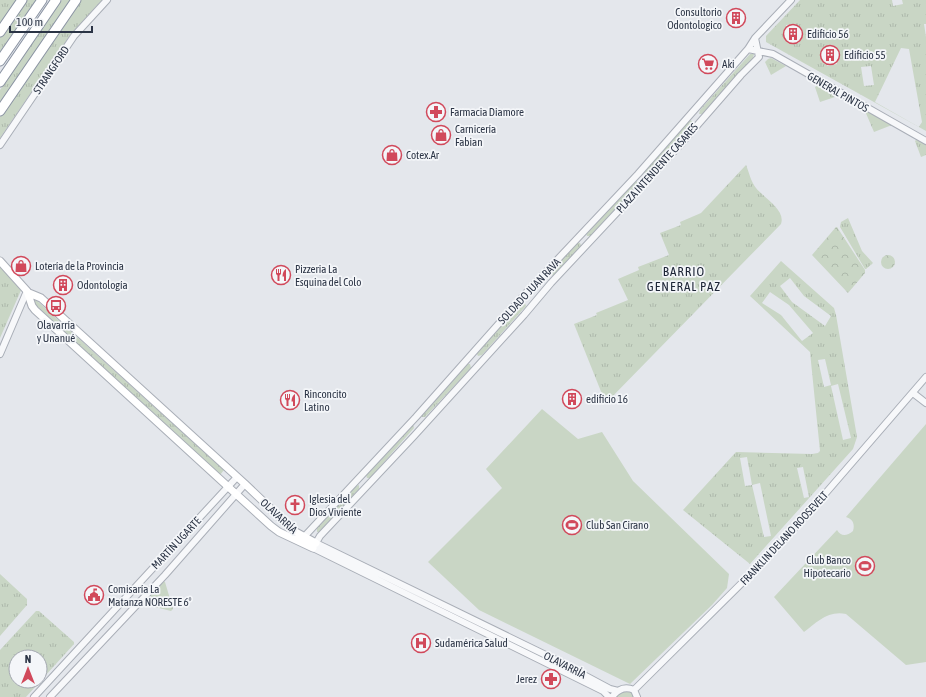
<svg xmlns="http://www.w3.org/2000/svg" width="926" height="697" viewBox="0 0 926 697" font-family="'Asap Condensed',sans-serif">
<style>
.grass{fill:url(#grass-tufts);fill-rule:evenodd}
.park{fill:url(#park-crowns)}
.pitch{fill:#c9d6c5}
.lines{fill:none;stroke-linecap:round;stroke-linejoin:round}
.tertiary-casing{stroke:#a9aeb7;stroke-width:8}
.secondary-casing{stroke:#a9aeb7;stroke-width:9}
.motorway-casing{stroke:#8b94a3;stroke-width:11}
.tertiary{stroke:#f7f8fa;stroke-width:6}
.secondary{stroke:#fff;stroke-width:7}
.motorway{stroke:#fff;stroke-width:9}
.labels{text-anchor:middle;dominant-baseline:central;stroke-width:3.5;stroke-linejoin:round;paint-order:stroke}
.poi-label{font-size:11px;fill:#2b3445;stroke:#f4f6f9;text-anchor:start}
.street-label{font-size:11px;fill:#2b3445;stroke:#f4f6f9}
.quarter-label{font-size:13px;letter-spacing:1px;fill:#1d2536;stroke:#f4f6f9}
</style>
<defs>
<pattern id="grass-tufts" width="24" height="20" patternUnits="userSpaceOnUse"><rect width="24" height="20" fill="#c9d6c5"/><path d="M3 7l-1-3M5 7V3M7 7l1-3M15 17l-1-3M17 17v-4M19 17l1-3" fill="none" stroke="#adb8ab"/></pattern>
<pattern id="park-crowns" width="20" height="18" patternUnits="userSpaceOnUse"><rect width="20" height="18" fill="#c9d6c5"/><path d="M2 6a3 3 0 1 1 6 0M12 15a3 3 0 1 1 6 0" fill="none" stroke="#adb8ab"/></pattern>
</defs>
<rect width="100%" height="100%" fill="#e4e7ec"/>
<path class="grass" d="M0 0H18L0 26Z
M26 0H36L0 52V37Z
M62 0H72L0 105V90Z
M80 0H102L71 34 0 138V117Z
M800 0H892L893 6 903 4 902 0H926V24H924L926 37V131L766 42V36ZM796 24 799 43 789 44 786 25ZM834 45 837 64 827 66 824 47ZM901 48 909 49 922 122 919 127 875 102ZM871 66 874 85 864 86 861 67Z
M750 54H754L753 58 702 114H699L700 110Z
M771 58 786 66 771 75 765 62 768 59Z
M817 86 823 87 838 96 820 102 815 87Z
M865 111 869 112 892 125 874 132Z
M689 120 692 121V124L646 173H643Z
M916 140 926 144V155L921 157 915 141Z
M746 165C749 172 751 182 756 188 764 198 786 210 781 224L609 400 606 401 604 399 574 324 597 315 596 313 628 300 618 279 639 270 638 267 669 255 660 233 681 225 680 222 701 213Z
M636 180 638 184 591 236H587L586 233Z
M848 218 862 251 873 263 866 269H865L840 227 841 222Z
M577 243H580L581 246 554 275 551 276 550 272Z
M781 261 834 308 836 315 857 437 853 449 750 564 683 510 736 452 812 454 818 453 820 451 810 352 750 296ZM790 278 804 296 831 316 825 326 792 302 780 286ZM770 292 789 305 813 333 802 341 781 315 762 303ZM825 359 831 385 824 387 818 360ZM838 384 851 438 843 440 831 386ZM747 457 752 485 745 486 740 458ZM803 467 809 497 804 498 797 468ZM760 483 771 536 764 537 752 485Z
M0 266 22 288 0 338Z
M35 299 224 470 220 475 34 304Z
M523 303H525L526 306 482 355 478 356 477 354V352Z
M467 364H470L471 368 425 417H422V414Z
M413 425 414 428 370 478H367L366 475 411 426Z
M359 485V489L319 532H317V528L356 486Z
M0 574 27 599V605L0 636Z
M36 611H39L74 642V644L26 697H0V650ZM16 657H40V681H16Z"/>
<path class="park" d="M836 227H837L865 270V273L848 293 812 255Z
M881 262a7 7 0 1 1 14 0a7 7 0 1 1-14 0Z
M163 581 165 582 173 609 171 611 143 604Z
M630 688 637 697H612Z"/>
<path class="pitch" d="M542 409 578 439 602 432 633 481 729 574 727 588 712 605 630 684 479 610 428 562 502 488 486 469Z
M926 424V662L906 665 846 614C828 610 816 623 804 632L774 597 837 530C841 537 847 536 853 531 855 524 853 519 846 517Z"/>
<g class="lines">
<defs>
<path id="tertiary" d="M748 49 773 54 926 141
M0 145 74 36 107 0
M0 354 27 291
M913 393 926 403
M302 539 416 417 525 294 638 174 748 49 755 38
M316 543 554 659 610 689 618 691
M634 690 764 561 818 502 926 377
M34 697 237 477
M50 697 165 575 245 484
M609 697 603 691 313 548 320 536 414 436 524 315 551 283 680 145 741 75 759 57 755 38 791 0
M612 697C618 689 625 686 634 690L637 697"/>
<path id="secondary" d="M0 261 27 291 32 306 35 310 271 526 279 532 313 548
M29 293 41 298 52 308 245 484 294 531 316 543"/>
<path id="motorway" d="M0 32 22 0
M0 61 42 0
M0 82 56 0
M0 111 76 0"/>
</defs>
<use href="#tertiary" class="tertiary-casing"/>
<use href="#secondary" class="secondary-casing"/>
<use href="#motorway" class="motorway-casing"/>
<use href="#tertiary" class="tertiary"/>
<use href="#secondary" class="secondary"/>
<use href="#motorway" class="motorway"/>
</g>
<defs>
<symbol id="building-ring" viewBox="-11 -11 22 22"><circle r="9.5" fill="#f4f6f9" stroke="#d1495b" stroke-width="1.5"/><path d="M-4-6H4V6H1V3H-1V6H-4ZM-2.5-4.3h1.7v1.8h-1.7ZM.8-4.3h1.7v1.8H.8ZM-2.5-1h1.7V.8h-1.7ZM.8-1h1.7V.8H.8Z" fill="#d1495b"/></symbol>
<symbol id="supermarket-ring" viewBox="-11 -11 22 22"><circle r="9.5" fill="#f4f6f9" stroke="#d1495b" stroke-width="1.5"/><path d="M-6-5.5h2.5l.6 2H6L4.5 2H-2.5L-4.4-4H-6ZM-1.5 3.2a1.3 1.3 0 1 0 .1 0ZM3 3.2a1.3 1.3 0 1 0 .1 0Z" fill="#d1495b"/></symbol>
<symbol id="pharmacy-ring" viewBox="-11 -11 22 22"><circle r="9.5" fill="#f4f6f9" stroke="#d1495b" stroke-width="1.5"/><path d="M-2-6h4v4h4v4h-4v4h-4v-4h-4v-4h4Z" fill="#d1495b"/></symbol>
<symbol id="shop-ring" viewBox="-11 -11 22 22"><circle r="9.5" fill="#f4f6f9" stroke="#d1495b" stroke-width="1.5"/><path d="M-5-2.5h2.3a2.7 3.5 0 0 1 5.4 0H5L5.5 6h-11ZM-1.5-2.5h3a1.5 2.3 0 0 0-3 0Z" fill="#d1495b"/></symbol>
<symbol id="restaurant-ring" viewBox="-11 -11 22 22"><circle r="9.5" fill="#f4f6f9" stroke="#d1495b" stroke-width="1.5"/><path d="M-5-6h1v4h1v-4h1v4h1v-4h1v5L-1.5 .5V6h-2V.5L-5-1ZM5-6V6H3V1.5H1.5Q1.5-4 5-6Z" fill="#d1495b"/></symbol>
<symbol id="bus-ring" viewBox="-11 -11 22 22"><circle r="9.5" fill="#f4f6f9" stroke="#d1495b" stroke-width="1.5"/><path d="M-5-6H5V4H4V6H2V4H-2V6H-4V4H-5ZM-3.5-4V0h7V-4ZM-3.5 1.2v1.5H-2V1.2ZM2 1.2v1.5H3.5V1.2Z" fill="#d1495b"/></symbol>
<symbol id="church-ring" viewBox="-11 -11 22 22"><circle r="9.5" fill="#f4f6f9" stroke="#d1495b" stroke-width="1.5"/><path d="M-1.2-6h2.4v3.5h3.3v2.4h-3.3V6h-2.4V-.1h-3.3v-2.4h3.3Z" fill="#d1495b"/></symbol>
<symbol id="stadium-ring" viewBox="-11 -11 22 22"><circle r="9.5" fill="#f4f6f9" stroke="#d1495b" stroke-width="1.5"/><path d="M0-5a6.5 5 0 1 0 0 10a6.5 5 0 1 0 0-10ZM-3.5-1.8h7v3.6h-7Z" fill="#d1495b"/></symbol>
<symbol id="civic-ring" viewBox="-11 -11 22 22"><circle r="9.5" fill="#f4f6f9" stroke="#d1495b" stroke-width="1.5"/><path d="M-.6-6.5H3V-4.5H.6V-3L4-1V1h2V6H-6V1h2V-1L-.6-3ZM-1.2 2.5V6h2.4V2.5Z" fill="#d1495b"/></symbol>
<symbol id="hospital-ring" viewBox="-11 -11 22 22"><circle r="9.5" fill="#f4f6f9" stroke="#d1495b" stroke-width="1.5"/><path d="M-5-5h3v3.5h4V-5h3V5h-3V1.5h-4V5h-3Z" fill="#d1495b"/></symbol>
</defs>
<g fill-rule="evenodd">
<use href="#building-ring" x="725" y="7" width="22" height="22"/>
<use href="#building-ring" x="782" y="23" width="22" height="22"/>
<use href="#building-ring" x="819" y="44" width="22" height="22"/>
<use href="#supermarket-ring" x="697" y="53" width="22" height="22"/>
<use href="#pharmacy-ring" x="425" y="101" width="22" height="22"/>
<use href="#shop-ring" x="430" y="124" width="22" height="22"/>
<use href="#shop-ring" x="381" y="144" width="22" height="22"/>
<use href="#shop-ring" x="10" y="255" width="22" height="22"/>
<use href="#restaurant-ring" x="270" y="264" width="22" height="22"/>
<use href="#building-ring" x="52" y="274" width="22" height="22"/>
<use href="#bus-ring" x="45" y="295" width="22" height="22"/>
<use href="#building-ring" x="561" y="388" width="22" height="22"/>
<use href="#restaurant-ring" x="279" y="389" width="22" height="22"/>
<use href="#church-ring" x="284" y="494" width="22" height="22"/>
<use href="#stadium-ring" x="561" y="514" width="22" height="22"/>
<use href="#stadium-ring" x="854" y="555" width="22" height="22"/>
<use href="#civic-ring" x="83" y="584" width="22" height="22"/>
<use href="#hospital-ring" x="410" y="632" width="22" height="22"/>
<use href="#pharmacy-ring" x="540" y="668" width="22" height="22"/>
</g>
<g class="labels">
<g class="poi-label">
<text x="722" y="12" text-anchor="end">Consultorio<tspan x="722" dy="13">Odontologico</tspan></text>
<text x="807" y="34">Edificio 56</text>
<text x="844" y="55">Edificio 55</text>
<text x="722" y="64">Aki</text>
<text x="450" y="112">Farmacia Diamore</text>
<text x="455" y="129">Carnicería<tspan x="455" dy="13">Fabian</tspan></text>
<text x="406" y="155">Cotex.Ar</text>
<text x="35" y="266">Lotería de la Provincia</text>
<text x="295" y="269">Pizzeria La<tspan x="295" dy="13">Esquina del Colo</tspan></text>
<text x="77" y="285">Odontología</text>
<text x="56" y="325" text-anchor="middle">Olavarría<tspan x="56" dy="13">y Unanué</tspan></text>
<text x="304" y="394">Rinconcito<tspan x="304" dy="13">Latino</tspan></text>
<text x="586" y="399">edificio 16</text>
<text x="309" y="499">Iglesia del<tspan x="309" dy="13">Dios Viviente</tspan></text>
<text x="586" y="525">Club San Cirano</text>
<text x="851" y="560" text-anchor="end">Club Banco<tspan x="851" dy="13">Hipotecario</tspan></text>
<text x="108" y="589">Comisaría La<tspan x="108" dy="13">Matanza NORESTE 6°</tspan></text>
<text x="435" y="643">Sudamérica Salud</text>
<text x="537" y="679" text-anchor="end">Jerez</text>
</g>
<g class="street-label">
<text transform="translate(51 70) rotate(-56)">STRANGFORD</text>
<text transform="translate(838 92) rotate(30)">GENERAL PINTOS</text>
<text transform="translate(657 168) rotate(-48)">PLAZA INTENDENTE CASARES</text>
<text transform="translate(529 291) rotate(-47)">SOLDADO JUAN RAVA</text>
<text transform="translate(279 516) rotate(43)">OLAVARRÍA</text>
<text transform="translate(784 538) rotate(-47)">FRANKLIN DELANO ROOSEVELT</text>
<text transform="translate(176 543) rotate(-47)">MARTÍN UGARTE</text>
<text transform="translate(565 665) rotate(27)">OLAVARRÍA</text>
</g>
<g class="quarter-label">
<text x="684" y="271">BARRIO<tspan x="684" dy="15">GENERAL PAZ</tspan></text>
</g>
</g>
<g transform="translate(28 669)"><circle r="19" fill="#f4f6f9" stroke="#a4a8b1"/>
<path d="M0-3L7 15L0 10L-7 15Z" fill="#d1495b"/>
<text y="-6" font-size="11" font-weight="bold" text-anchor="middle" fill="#2b3445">N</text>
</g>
<path d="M10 26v6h82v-6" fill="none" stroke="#2b3445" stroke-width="2"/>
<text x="16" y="26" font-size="12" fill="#2b3445" stroke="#f4f6f9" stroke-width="3" paint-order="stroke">100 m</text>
</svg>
